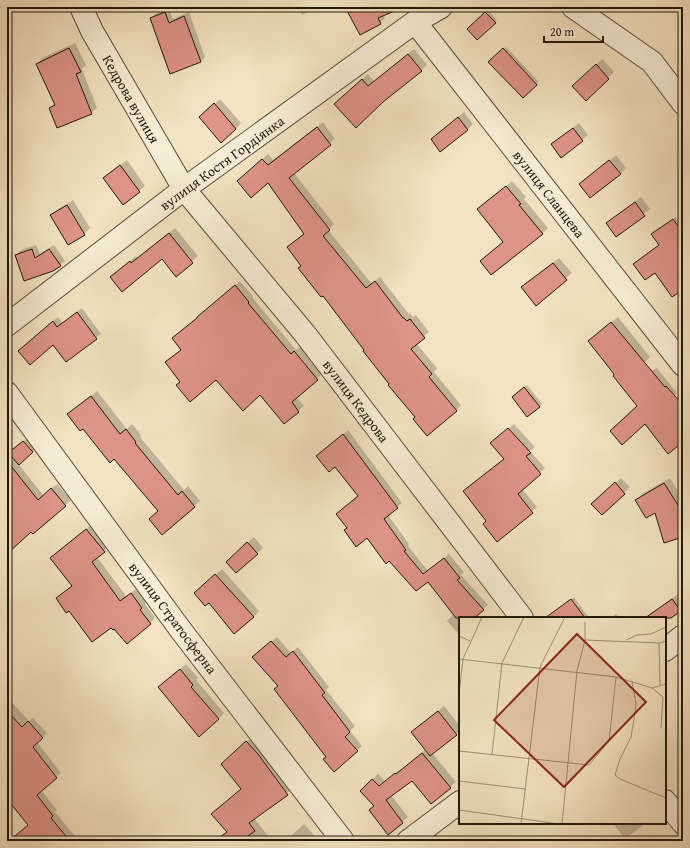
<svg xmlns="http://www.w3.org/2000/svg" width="690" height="848" viewBox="0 0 690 848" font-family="'Gentium Book Plus',serif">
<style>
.shadow{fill:#0003}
.building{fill:#de9387;stroke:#20170d}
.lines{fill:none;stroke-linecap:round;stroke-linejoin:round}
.street-casing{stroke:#554a3a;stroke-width:24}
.street{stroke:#f7edd6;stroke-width:22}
.labels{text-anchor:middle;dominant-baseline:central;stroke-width:3;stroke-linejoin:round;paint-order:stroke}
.street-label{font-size:14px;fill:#20170d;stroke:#f7edd6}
.inset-road{fill:none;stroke:#9f9178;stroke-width:1}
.view{fill:#8f2418;fill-opacity:0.15;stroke:#8f2418;stroke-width:2}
.inset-edge{fill:none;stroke:#20170d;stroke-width:2}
</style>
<rect width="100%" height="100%" fill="#f3e3c0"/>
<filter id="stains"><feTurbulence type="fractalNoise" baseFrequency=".005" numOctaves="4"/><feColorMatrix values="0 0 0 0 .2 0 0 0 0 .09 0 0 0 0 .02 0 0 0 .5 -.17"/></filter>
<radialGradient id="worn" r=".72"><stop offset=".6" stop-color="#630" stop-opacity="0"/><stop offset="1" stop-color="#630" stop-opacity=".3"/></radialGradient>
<path class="shadow" d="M298 7H316L302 15Z
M346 7H379L385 18 380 23Z
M169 9 173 19 189 12 205 57 201 61 151 19 155 14Z
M488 10 497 20 477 39 468 29Z
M75 43 86 65 82 69 97 108 91 113 50 108 55 103 37 64 42 58Z
M506 47 539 82 523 97 489 62Z
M414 49 427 65 382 101 341 98 368 74 374 81Z
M602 59 614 72 586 99 579 81Z
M220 99 241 123 236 129 206 111Z
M464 112 473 124 467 130 432 139Z
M323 122 335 139 294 173 334 224 328 230 372 284 380 277 409 314 410 313 413 317 416 315 429 332 416 343 437 368 434 372 461 405 456 411 416 417 288 247 304 233 269 182 238 181 268 154 273 160Z
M579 123 588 135 561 157 552 144Z
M616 155 626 168 620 174 580 184Z
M127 160 145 186 139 191 104 178Z
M512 181 526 197 524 199 548 228 542 234 504 242 484 204Z
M641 197 650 209 616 236 607 223Z
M73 200 90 228 84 234 68 244 51 216 57 210Z
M676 217 683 226V288L655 271 660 245 656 231Z
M175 228 198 256 176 275 162 258 117 272 136 256 138 258Z
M36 245 40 254 54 245 65 261 60 265 16 255 21 250Z
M559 258 572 273 536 304 522 287Z
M240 281 253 296 252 297 296 350 300 347 322 374 296 397 304 406 284 423 260 394 216 378 181 382 182 349 198 317Z
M82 308 101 334 66 360 53 344 24 346 58 317 63 323Z
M618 317 650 357 644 363 589 341Z
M657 368 677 393 673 397 683 410V441L645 422 627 382Z
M527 385 542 404 539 407 516 394Z
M97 391 127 429 132 424 141 435 140 437 184 490 188 486 200 501 194 506 159 510 74 409Z
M514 424 535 447 530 451 545 468 522 489 537 507 497 541 469 487 505 458 497 439Z
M348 430 402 503 388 515 409 544 408 546 428 571 449 554 464 572 461 575 488 605 473 618H460V629L457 632 447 621 454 614 428 580 367 537 348 528 337 514 359 495 336 465 317 456Z
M26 439 35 449 18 464 43 495 57 484 71 500 33 533 31 531 7 550V465L15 459 10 453Z
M621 478 630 487 602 514 598 498Z
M670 478 683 499V536L655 512 637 500 642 494Z
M92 524 109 546 97 557 126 596 136 589 147 603 145 604 155 618 150 623 115 628 111 627 69 610 57 598 73 585 51 558Z
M254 537 263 548 236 572 233 556Z
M222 569 259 611 254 617 201 588Z
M678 594 683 600V607L680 610 665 621V618H645Z
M574 597 589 618H561L559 609Z
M616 614 619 618H610Z
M277 637 291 653 298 647 329 687 326 690 355 726 350 731 362 746 357 751 327 756 279 686 259 652Z
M186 664 198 678 196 680 224 713 218 719 159 687Z
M7 697 29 721 33 718 47 733 37 742 61 773 41 790 57 810 55 812 79 841H24L29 825 7 797Z
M444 706 460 726V731L432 753 456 782 431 803 412 780 391 795 408 817 388 833 370 810 375 805 361 791 378 774 385 781 401 769 402 770 426 749 412 732Z
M252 737 292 789 254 818 272 841H227L223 836 228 831 242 789 227 759Z
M618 823H646L625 839 615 826Z
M304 824 319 841H285Z"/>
<path class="building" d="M345 7H404L378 18 381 24 360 35Z
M165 12 169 23 184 16 201 62 170 74 150 18Z
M485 12 496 23 477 40 467 29Z
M69 48 81 72 76 74 92 114 57 128 49 108 55 105 36 64Z
M503 48 537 85 523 98 488 62Z
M408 54 422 71 383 102 356 128 334 104 362 79 368 86Z
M596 64 609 79 586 101 572 86Z
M214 103 236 129 221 143 199 117Z
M458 117 468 130 440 152 431 139Z
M317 127 331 145 289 178 330 230 323 236 366 288 375 281 403 318H404L407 321 410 319 425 338 411 349 432 374 429 377 457 411 427 436 413 419 415 417 388 385 389 384 363 351 364 350 323 296 321 297 298 268 301 266 287 247 304 234 268 183 251 198 237 181 262 159 268 165Z
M573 128 583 141 561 158 551 144Z
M609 160 621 174 590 198 579 184Z
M120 165 140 192 123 205 103 178Z
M506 186 521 204 519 205 543 234 491 275 480 261 503 242 477 209Z
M635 202 645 216 616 237 606 223Z
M67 205 85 235 68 245 50 215Z
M673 219 683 233V290L672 297 655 273 645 280 633 264 659 245 651 234Z
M169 233 193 263 176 277 162 259 122 292 110 277 130 261 131 263Z
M32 249 35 258 49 249 61 266 53 271 24 281 15 255Z
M553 263 567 280 536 306 521 287Z
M235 285 249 302 248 303 291 354 294 351 318 380 292 402 299 412 284 424 260 395 243 411 216 380 190 402 176 385 180 382 165 362 181 350 172 338 197 318V317Z
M77 312 97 339 66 362 53 345 30 365 18 351 53 321 57 327Z
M611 322 665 387 666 386 683 405V442L668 454 645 424 622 445 610 431 637 406 613 376 614 374 588 341Z
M524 387 540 407 527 417 512 397Z
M91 396 120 434 126 429 136 442 135 443 178 495 182 491 195 507 162 535 149 519 158 511 114 459 110 463 83 429 80 431 67 414Z
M508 428 531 453 526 456 541 474 518 494 533 513 497 542 483 524 486 521 463 491 504 459 490 443Z
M343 434 398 508 384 519 406 550 404 551 423 574 444 558 460 578 457 580 484 610 474 618H456L428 582 416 591 389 561 386 564 367 538 356 547 344 530 347 528 336 514 358 496 335 467 329 472 316 456Z
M23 441 33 452 19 465 8 453Z
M7 461 38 500 51 488 66 506 33 534 31 532 7 554Z
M615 482 625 494 602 515 591 504Z
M664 483 683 513V537L664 543 655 513 646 518 635 500Z
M86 529 105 552 92 562 120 601 131 593 142 608 140 610 151 624 127 644 114 629 113 630 111 628 92 642 69 611 66 613 56 598 72 586 50 558Z
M247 542 258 554 236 573 226 562Z
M215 574 254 617 234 634 209 603 205 606 194 593Z
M571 599 585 618H545Z
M672 599 681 611 671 618H645Z
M271 641 286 657 293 651 325 693 322 695 350 732 345 737 358 751 334 772 323 759 326 757 274 689 278 686 252 657Z
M180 669 193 685 191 687 219 719 199 737 158 687Z
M7 711 22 727 28 721 43 738 33 747 57 778 37 795 53 816 51 818 70 841H9L28 825 7 799Z
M438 711 457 735 430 756 411 732Z
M246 741 258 754 288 795 249 823 255 831 241 841H215L227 832 211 814 241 789 221 764Z
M422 753 451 788 431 804 412 781 386 800 403 823 388 835 369 810 374 806 360 791 372 779 379 786 395 773 396 774Z"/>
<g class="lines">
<defs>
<path id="street" d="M81 7 92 31 184 189 305 334 522 618
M573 7 652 62 683 103
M415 22 683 365
M7 325 184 189 415 22 441 7
M7 393 180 629 343 841
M665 650 683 636
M665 801 683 823
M408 841 460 802"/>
</defs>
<use href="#street" class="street-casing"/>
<use href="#street" class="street"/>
</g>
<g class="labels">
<g class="street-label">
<text transform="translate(131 99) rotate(60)">Кедрова вулиця</text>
<text transform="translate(222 163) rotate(-36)">вулиця Костя Гордіянка</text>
<text transform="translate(549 194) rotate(52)">вулиця Сланцева</text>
<text transform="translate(356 401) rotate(53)">вулиця Кедрова</text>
<text transform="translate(173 618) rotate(53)">вулиця Стратосферна</text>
</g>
</g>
<g transform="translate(459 617)">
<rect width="207" height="207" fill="#f3e3c0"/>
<path class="inset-road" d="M0 19 11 24M126 23 200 26 207 24M167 23 178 18 192 17 207 10M200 26 201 68M0 42 157 60 193 71 207 67M173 64 177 87 175 102 172 120 161 142 156 158 161 162 207 181M193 71 204 80 202 111M0 77 4 42 23 0M0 134 130 148 150 124 157 60M33 137 43 46 65 0M0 164 66 172M0 193 100 207M62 207 81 50 106 0M103 207 118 54 126 23V5"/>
<path class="view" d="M118 17 187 85 105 170 35 103Z"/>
<rect width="207" height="207" class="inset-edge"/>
</g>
<rect width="690" height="848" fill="none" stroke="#f3e3c0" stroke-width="24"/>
<rect x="8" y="8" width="674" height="832" fill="none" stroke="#20170d" stroke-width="2"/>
<rect x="12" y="12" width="666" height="824" fill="none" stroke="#20170d"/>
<path d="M544 36v6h59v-6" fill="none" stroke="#20170d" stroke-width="2"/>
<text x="550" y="36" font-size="12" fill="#20170d" stroke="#f7edd6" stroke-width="3" paint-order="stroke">20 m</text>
<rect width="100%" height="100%" filter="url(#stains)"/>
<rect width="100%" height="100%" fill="url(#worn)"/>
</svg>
